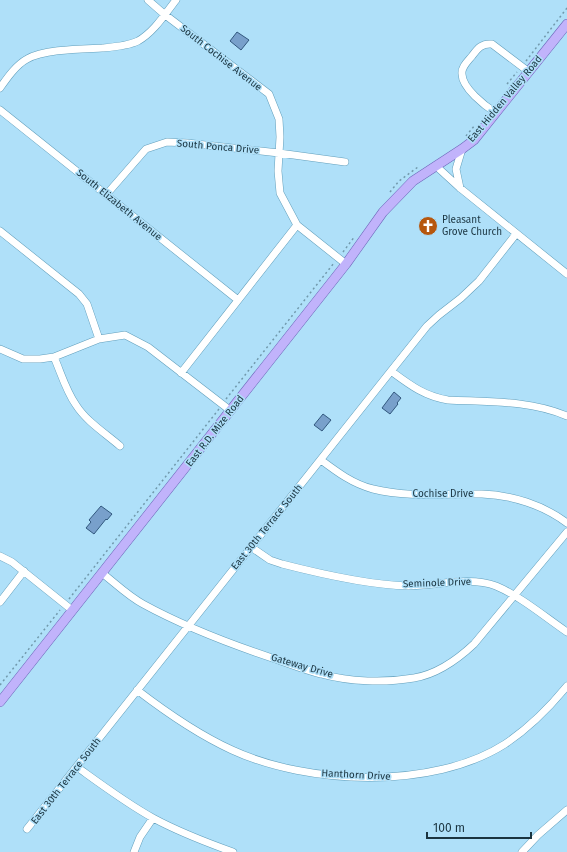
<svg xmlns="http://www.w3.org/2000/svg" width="567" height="852" viewBox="0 0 567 852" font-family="'Fira Sans',sans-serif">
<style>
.building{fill:#78a0cb;stroke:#32587e}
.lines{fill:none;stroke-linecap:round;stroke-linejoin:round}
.minor-casing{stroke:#629fbc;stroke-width:8}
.major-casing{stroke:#6c66b8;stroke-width:10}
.path{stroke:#7199ac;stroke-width:1.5;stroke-dasharray:2 3;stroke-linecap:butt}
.minor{stroke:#fff;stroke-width:7}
.major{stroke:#c1b3fb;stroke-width:9}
.labels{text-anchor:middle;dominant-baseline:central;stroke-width:3;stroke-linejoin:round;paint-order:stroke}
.street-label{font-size:10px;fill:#1a3440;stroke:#afe0f9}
.poi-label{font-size:10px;fill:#1a3440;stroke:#afe0f9;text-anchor:start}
</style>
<rect width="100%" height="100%" fill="#afe0f9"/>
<path class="building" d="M237 32 249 40 241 50 230 41Z
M394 392 401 398 397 403 398 404 390 414 382 408Z
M323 414 331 420 322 431 314 425Z
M101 506 112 514 107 520 106 519 94 534 86 528 91 522 89 520Z"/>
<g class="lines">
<defs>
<path id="minor" d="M148 0 164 14 269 94 279 119 280 137 278 171 280 193 297 225 346 264
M0 88C7 78 16 65 27 59 44 49 82 49 102 48 114 47 128 46 138 41 154 32 165 14 176 0
M0 110 238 300
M496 113C485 106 462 88 462 74 461 67 468 61 472 56 478 48 482 43 492 44L529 72
M436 166 460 188 567 274
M460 188 456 169 462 149
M106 195 146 149 167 142 187 143 279 153 345 162
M0 231 79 294 87 304 99 339
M0 349 23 359H40L54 357 99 339 125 335 148 347 231 411
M54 357C61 373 66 391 76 405 86 421 105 433 120 446
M391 371C410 385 424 396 448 400 488 402 529 400 567 416
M181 373 297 225
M321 460C337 472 353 484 373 489 409 498 446 493 482 494 512 495 543 505 567 523
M251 547 270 560 282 564C321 574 368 585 408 586 435 586 470 576 496 586 520 596 545 617 567 632
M0 556 12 562 72 610
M102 573C115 583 128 596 143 604 185 627 230 644 275 659 290 664 305 670 321 674 350 682 385 683 414 678 438 674 457 660 474 644L567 532
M0 602 24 571
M137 690C167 713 197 734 232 750 308 785 433 790 505 744 529 728 549 708 567 686
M77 767C102 785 126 803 153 818 179 832 205 842 233 852
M27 829 391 371 427 326 439 315 461 298 479 281 516 234
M134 852 140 837 153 818
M522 852 538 835 567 810"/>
<path id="major" d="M0 702 346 264 383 212 413 181 462 149 474 140 567 24"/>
</defs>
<use href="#minor" class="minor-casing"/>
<use href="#major" class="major-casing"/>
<path class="path" d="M526 61 567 8
M507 84 517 72
M466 136 475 125
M390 192 399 181 418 167
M343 252 355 236
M226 399 334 263
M69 599 219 409
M0 685 60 610"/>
<use href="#minor" class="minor"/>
<use href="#major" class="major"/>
</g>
<defs>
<symbol id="church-disc" viewBox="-11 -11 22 22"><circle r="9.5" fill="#b6570e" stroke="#afe0f9"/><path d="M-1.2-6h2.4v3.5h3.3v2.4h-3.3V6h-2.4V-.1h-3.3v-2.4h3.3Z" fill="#fff"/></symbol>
</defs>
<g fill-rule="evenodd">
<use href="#church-disc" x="417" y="215" width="22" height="22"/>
</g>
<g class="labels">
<g class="street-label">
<text transform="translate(221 58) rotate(38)">South Cochise Avenue</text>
<text transform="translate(505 99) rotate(-50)">East Hidden Valley Road</text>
<text transform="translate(218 147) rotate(5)">South Ponca Drive</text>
<text transform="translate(119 205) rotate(39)">South Elizabeth Avenue</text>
<text transform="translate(215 431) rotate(-52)">East R.D. Mize Road</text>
<text x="443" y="494">Cochise Drive</text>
<text transform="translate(267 527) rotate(-51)">East 30th Terrace South</text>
<text transform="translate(437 583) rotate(-2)">Seminole Drive</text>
<text transform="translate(302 666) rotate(16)">Gateway Drive</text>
<text transform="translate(356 775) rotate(3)">Hanthorn Drive</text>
<text transform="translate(66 781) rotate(-52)">East 30th Terrace South</text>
</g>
<g class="poi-label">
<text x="442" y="220">Pleasant<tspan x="442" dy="12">Grove Church</tspan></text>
</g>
</g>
<path d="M427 832v6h104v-6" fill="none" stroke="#1a3440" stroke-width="2"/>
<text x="433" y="832" font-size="12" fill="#1a3440" stroke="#afe0f9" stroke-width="3" paint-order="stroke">100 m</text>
</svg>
